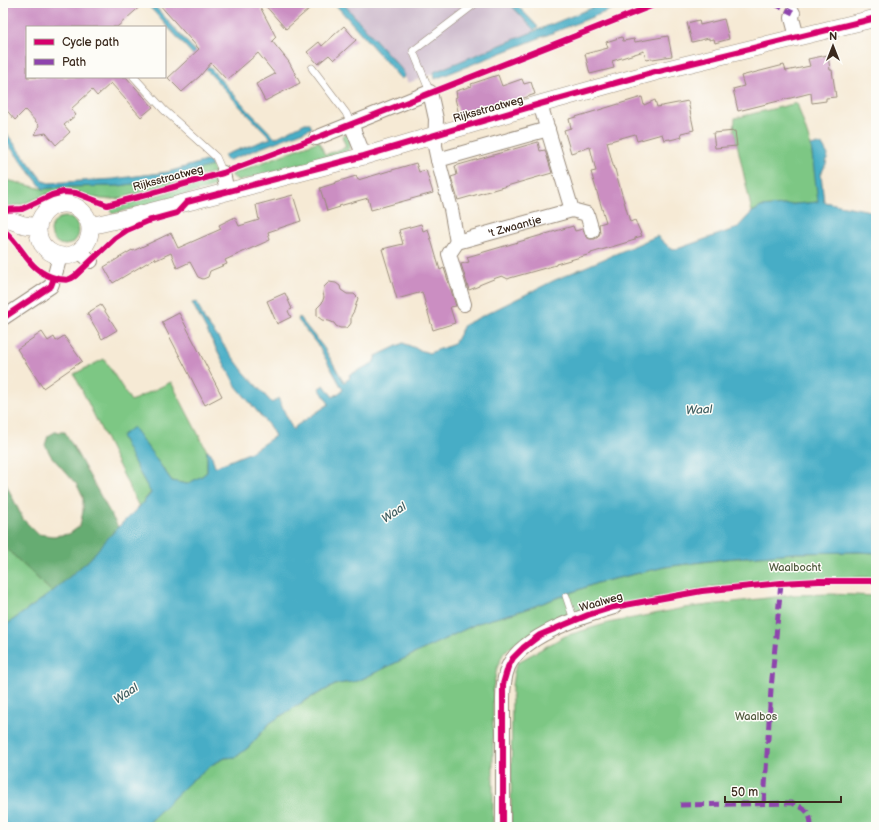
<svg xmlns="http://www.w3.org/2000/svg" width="879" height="830" viewBox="0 0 879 830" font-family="'Balsamiq Sans',sans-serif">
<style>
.industrial{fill:#cfbdce}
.green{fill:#7dc784;stroke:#5c7851}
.forest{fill:#66ac72;stroke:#506b48}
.water{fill:#46adc6;stroke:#406c72}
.building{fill:#cb8ec2}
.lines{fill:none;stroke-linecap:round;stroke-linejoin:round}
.service-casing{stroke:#988a7a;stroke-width:8}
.minor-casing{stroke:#988a7a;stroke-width:16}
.tertiary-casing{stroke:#988a7a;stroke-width:18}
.service{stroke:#fff;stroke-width:7}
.minor{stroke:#fff;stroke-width:14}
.tertiary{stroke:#fff;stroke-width:17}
.quiet{stroke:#8e44ad;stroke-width:5;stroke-dasharray:10 5;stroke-linecap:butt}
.cycleway-casing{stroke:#fdfcf7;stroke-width:8}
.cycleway{stroke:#d6006c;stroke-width:6}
.labels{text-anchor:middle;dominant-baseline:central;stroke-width:3;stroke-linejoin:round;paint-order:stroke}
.street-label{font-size:11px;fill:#3b2a1e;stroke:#fdfcf7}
.park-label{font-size:11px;fill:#4f593d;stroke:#fdfcf7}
.water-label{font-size:12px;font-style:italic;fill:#3f5e61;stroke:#fdfcf7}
</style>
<rect width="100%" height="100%" fill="#fdfcf7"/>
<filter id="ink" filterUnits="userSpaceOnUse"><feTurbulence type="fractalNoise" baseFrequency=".025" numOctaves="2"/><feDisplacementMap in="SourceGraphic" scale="8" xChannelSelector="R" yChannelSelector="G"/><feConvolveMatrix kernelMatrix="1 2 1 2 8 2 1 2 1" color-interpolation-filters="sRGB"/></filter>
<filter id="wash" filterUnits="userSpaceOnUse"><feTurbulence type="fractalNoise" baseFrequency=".012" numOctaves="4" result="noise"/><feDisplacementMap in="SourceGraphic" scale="16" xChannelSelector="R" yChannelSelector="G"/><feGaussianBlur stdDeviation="0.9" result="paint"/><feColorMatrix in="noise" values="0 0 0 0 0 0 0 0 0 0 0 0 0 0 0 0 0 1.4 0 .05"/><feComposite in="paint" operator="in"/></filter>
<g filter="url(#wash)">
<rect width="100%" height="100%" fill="#f6ead5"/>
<path class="industrial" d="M343 3H509L534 30 535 36 408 83 402 71Z"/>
<path class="green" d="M797 103 811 146 819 202 761 207 752 212 734 130 735 118Z
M347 134 349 135C351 145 352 148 343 154L239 181 232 176V174L319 141 325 155 346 147 342 136Z
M212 166 215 172 117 199C109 199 101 200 93 197 83 194 73 189 62 190 57 190 50 193 45 195 31 201 18 208 3 206V179L43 189 61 187 119 186 153 181Z
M216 179 217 180C217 184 214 186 211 188L112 214 110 208Z
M51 231a14 14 0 1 1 28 0a14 14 0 1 1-28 0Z
M104 359 131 401 171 382 207 451V472L202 476 187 484 172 481 133 428 138 470 151 492 139 507 74 374Z
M3 543 5 547 52 592 6 625 3 631Z
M859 552 876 553V578L862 577 711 587 579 616 532 635 531 633 504 652 497 668 493 689V827H146L156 815 191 781 213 764 225 758 236 757 249 747 270 723 306 700 337 684 358 681 478 623 524 610 597 583 665 567 724 559 793 553Z
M832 594 876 596V827H511L512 685 514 672 518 662 565 636 608 623 684 608 792 595Z"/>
<path class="forest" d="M55 432H65L118 527 90 559 52 592 5 547 3 543V478L23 519 38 534 53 536 69 534 80 526 83 511V497L77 485 51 456 45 445 48 436Z"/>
<path class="water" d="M146 3H152L247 109 275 138 305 123H309L312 128 227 161 224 155 271 138 245 112Z
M334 3H343L403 71 405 76 401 79Z
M509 3H515L538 27 534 30Z
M604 3H628L435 79 434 72Z
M3 129 43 181 49 183 113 179 168 172 209 160 212 166 153 181 119 186 61 187 43 189 3 138Z
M818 144 823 146 828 155 826 164 821 174 824 202 876 212V553L859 552 793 553 724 559 665 567 597 583 524 610 478 623 358 681 337 684 306 700 270 723 249 747 236 757 225 758 213 764 191 781 156 815 146 827H3V631L6 625 52 592 90 559 100 547 118 527 139 507 151 493 138 470 121 436 133 427 172 481 187 484 202 476 207 472V451L211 453 215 467 251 452 275 436 270 427 236 386 192 303 197 302 204 319 244 372 272 403 278 398 293 430 296 426 329 404 319 388 324 385 333 397 343 390 319 347 298 320 299 317 324 348 344 382 350 378 349 375 373 363 376 356 403 343 420 350 429 353 454 344 464 325 555 280 657 236 670 248 677 249 737 228 751 213 761 207 818 202 811 146Z"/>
<g id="blocks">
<path class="building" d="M3 3H144L117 27H27V77H126L153 107 141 117 111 83 97 96 92 90 71 109 76 115 64 125 70 132 56 145 46 133 35 135 39 125 25 110 15 120 3 106Z
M158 3H258L276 37 272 41 289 62 300 83 265 101 256 84 275 74 258 53 227 80 211 63 200 76 182 92 168 78 199 49Z
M263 3H316L286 29Z
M724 19 729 39 715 43 714 39 709 40V38L692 42 687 23 699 20 700 25Z
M344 26 356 40 334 60 329 55 318 64 307 52 319 42 322 46Z
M668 36 672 56 646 60 644 51 612 61 614 68 590 74 585 54 608 48 606 42 622 37 623 41 634 39 635 42Z
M828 55 830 70H832L836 97 826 98V101L812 103 811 93 738 111 733 89 744 86 741 76 784 65 786 71 810 66 808 59Z
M498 75 502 86 522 79 524 84 531 82 535 94 510 103 509 101 506 102V101L459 115 455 98 457 97 456 91 472 86 471 84Z
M642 97 644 105 655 100 657 107 688 101 694 130 681 133 682 137 670 140V139L664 140 662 134 637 141 635 134 607 142 614 169H615L617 177 630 222 635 220 642 236 635 238V240L591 253V254L556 264V265L510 278 508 279 502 276 496 278 479 285V286L469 290 461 264 469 262 467 257 573 226 575 231 583 229 586 237 590 239H595L598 237 600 233 599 224 606 222 591 172 596 171 590 147 571 153 564 130 571 128 569 119Z
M735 131 737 146 715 148 713 133Z
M538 142 540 151 545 150 552 173 458 200 451 177 457 175 455 166Z
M416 163 419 172 426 170 433 193 371 210 368 198 339 206 340 207 327 211 320 188 336 183V182L356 176 358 180Z
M293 195 301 221 268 232 270 240 225 260 227 264 210 271 208 277 203 279 198 277 190 262 177 268 171 253 156 260 155 258 113 283 104 267 132 250 133 251 171 233 178 248 221 229 219 225 235 217 239 226 259 220 256 205Z
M421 224 423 231 428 229 440 270 444 268 456 306 450 307 455 323 433 330 422 292 397 299 382 249 403 244 399 230Z
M329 282 336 283 340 286 341 290 347 294H354L358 298 354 311 351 316V323L349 326 346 328H340L336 326 334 323 329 321 322 320 317 316V308L322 303 324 297 323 293 324 287Z
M285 293 292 309 288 311 291 317 277 324 267 301Z
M101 305 117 330 102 339 87 313Z
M179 313 222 396 205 405 162 322Z
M42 332 48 341 54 337 56 341 64 336 82 361 43 388 17 349Z"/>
</g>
</g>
<g filter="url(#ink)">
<use href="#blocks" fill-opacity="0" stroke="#988a7a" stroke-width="1"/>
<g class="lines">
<defs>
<path id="service" d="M312 68 346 113 351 124
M134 77 164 110 216 157 223 173
M430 92 413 51 476 3
M566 596 574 620"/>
<g id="minor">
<path d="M793 13 792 18 797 37"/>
<path d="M351 124 364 156"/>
<path id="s1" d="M316 138 430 92 436 119 435 146 438 160 451 209 457 242 572 210 540 104"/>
<path d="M438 160 548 129"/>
<path d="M223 173 227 191"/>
<path d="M572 210 587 214 592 231"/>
<path d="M457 242 449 254 464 304"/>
<path d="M80 252 91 261"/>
<path d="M3 318 51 286 54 278 60 256"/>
<path d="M503 827V700C503 689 504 677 508 667 522 635 583 616 614 607"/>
</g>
<path id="tertiary" d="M38 230a26 26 0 1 1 52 0a26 26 0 1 1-52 0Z
M3 218 24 225 38 227
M90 226 134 216 364 156 540 104 655 72 876 18"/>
</defs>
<use href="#service" class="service-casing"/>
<use href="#minor" class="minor-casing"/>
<use href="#tertiary" class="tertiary-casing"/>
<use href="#service" class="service"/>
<use href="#minor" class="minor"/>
<use href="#tertiary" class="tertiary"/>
<path class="quiet" d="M773 3 793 13
M764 803 771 689 781 583
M680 805 791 803C805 808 811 811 811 827"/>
<defs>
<path id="cycleway" d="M107 205 142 196 223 173 316 138 659 3
M3 210 22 209 52 195 63 192 76 193 107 205
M3 230C25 247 27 272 58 279 66 280 68 281 75 276L115 238 127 230 148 221 177 213 187 202 364 156 540 104 655 72 876 18
M3 318 51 286 54 278
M503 827V684L508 667 513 658 523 648 540 635 588 615 614 607 702 591 781 583 819 581H876"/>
</defs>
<use href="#cycleway" class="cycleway-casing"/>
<use href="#cycleway" class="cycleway"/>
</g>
</g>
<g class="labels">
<g class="street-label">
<text transform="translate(488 109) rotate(-16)">Rijksstraatweg</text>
<text transform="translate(168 178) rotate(-15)">Rijksstraatweg</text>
<text stroke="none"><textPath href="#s1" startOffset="336">'t Zwaantje</textPath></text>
<text transform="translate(601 602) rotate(-16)">Waalweg</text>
</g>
<g class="park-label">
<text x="795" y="567">Waalbocht</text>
<text x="756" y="716">Waalbos</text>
</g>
<g class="water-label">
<text transform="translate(699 410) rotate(-3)">Waal</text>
<text transform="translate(394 513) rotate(-34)">Waal</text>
<text transform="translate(126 694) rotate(-34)">Waal</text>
</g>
</g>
<rect width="879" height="830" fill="none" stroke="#fdfcf7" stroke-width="16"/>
<rect x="26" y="26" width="140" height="52" fill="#fdfcf7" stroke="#afa8a0"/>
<rect x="34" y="39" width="20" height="6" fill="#d6006c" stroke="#afa8a0"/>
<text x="62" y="46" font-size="12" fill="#3b2a1e">Cycle path</text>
<rect x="34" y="59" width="20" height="6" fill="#8e44ad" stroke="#afa8a0"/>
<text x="62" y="66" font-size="12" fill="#3b2a1e">Path</text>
<g transform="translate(833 46)" stroke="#fdfcf7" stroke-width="3" paint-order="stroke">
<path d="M0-3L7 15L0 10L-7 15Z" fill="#3b2a1e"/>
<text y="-6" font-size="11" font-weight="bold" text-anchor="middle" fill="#3b2a1e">N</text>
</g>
<path d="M725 796v6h116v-6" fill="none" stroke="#3b2a1e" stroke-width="2"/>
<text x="731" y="796" font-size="12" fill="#3b2a1e" stroke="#fdfcf7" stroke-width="3" paint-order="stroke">50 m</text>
</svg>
